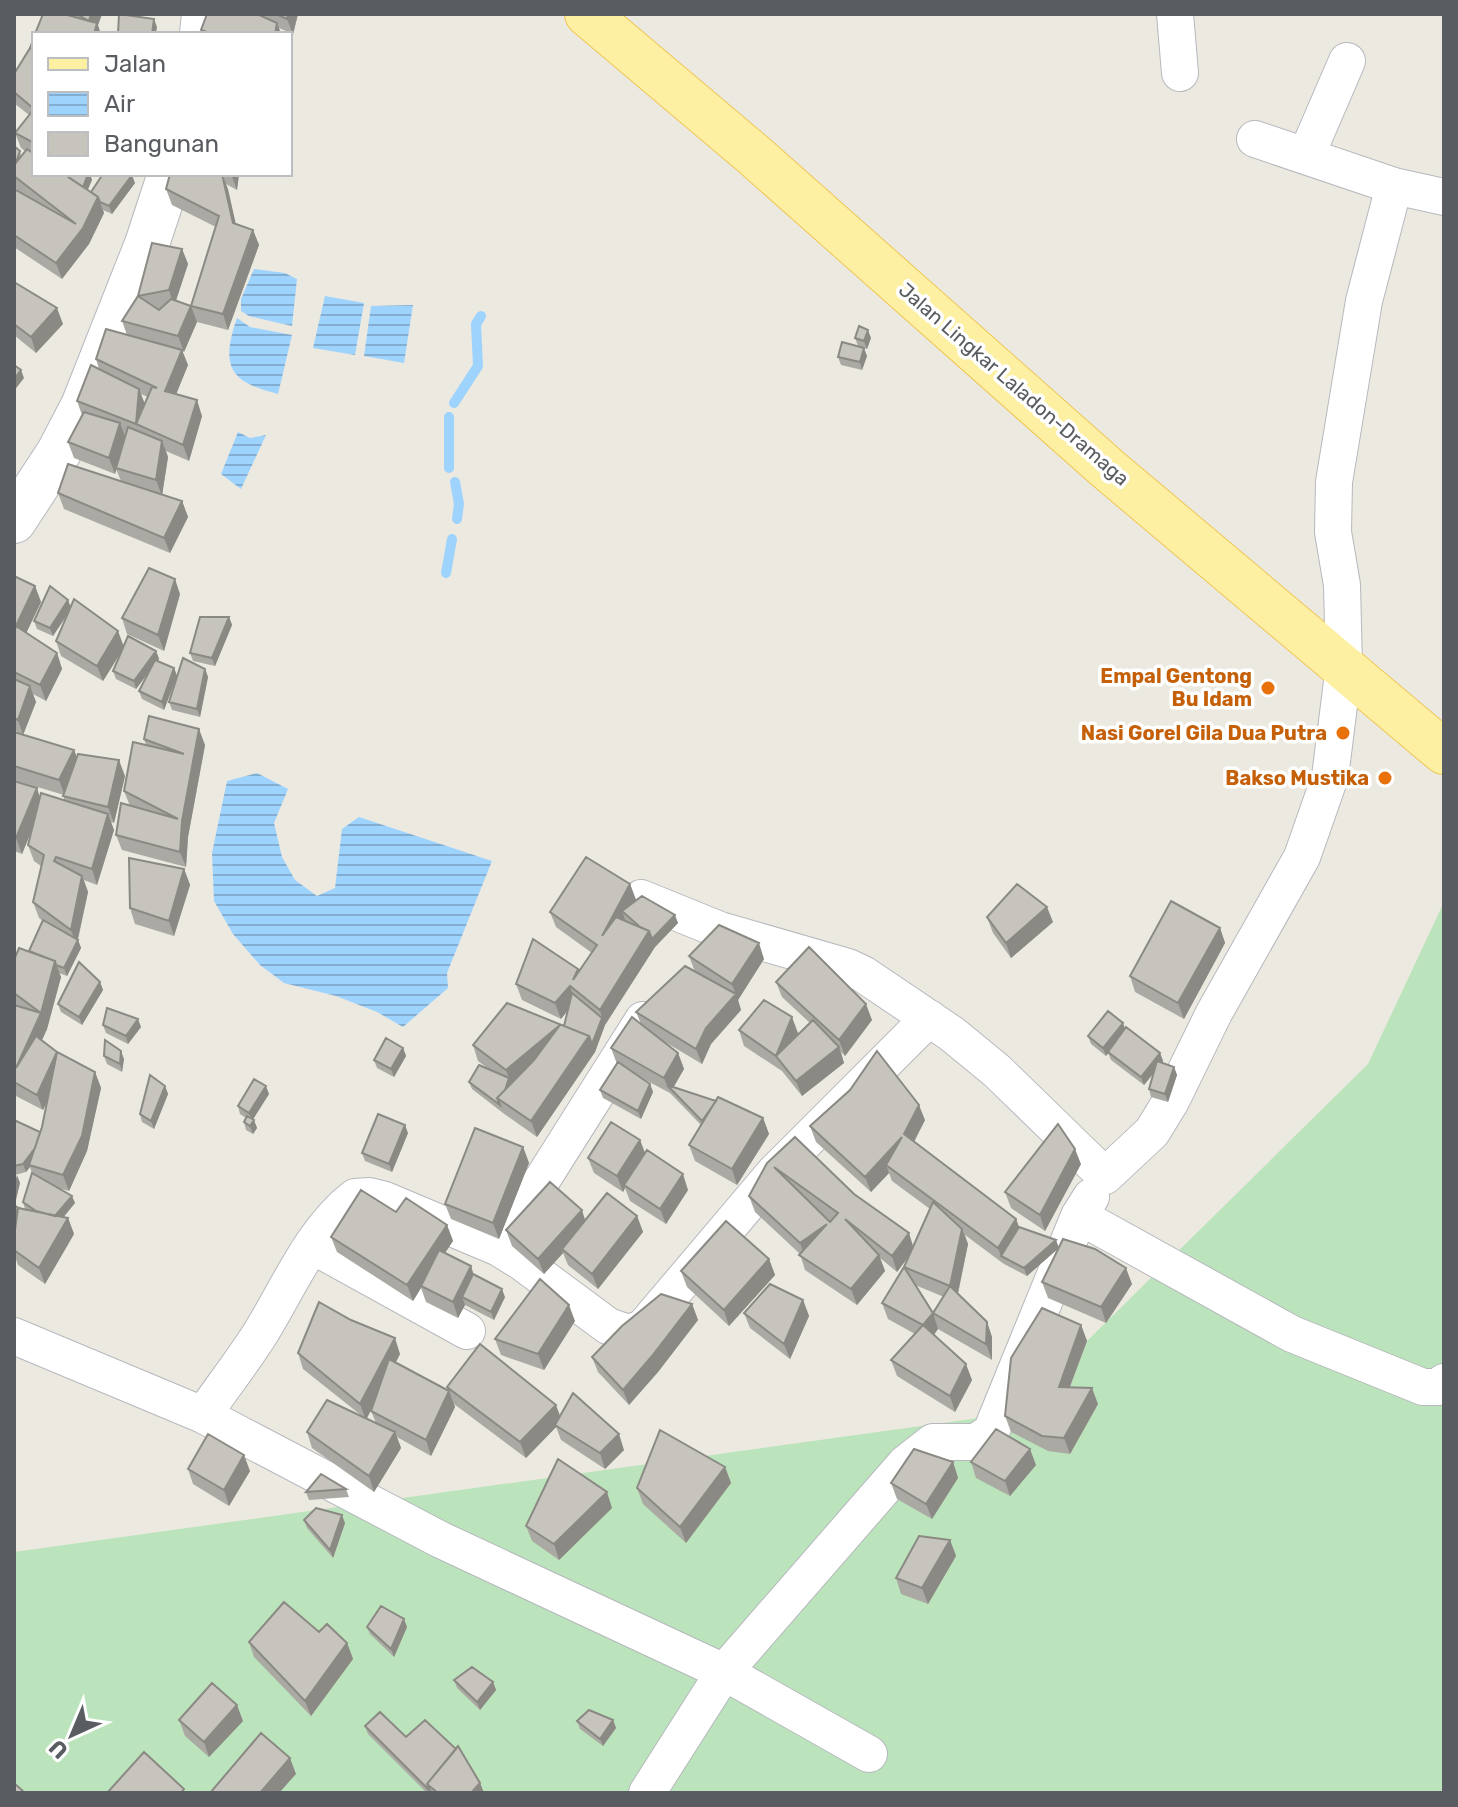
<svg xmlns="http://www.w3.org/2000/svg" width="1458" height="1807" viewBox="0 0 1458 1807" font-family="Rubik,sans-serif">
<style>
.grass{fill:#bce4bc}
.water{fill:url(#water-rules)}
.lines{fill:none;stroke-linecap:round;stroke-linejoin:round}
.stream{stroke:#9ed3fe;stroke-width:10}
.street-casing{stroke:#b6b8bd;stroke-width:38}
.secondary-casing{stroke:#b6b9bf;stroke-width:46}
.primary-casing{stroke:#efc656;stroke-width:46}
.street{stroke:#fff;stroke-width:36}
.secondary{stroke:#fff;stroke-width:44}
.primary{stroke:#fef0a3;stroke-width:44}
.wall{fill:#aaa9a3;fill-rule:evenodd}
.shaded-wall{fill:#8b8984}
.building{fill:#c6c4bd;stroke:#8b8984;stroke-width:2;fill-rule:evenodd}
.food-dot{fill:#e8710a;stroke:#fff;stroke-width:3}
.labels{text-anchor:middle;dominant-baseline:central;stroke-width:7;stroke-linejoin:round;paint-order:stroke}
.street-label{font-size:20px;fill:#595c61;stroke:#fff}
.food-label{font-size:20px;font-weight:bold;fill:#c56008;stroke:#fff;text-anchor:end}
</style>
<defs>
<pattern id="water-rules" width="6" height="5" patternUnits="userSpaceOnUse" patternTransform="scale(2)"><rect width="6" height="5" fill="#9ed3fe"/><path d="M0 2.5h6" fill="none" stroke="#84aed1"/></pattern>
</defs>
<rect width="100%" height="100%" fill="#ece9e0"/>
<path class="grass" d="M1444 902V1793H14V1552L986 1417 1064 1403 1087 1341 1368 1064Z"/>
<path class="water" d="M254 269 285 273 297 279 292 326 249 316 241 311V299Z
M325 296 364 303 355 355 313 348Z
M413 305 404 363 364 356 371 306Z
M237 318 250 327 292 335 278 394C230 382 220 367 237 318Z
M238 432 250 438 266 435 241 489 221 474Z
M257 773 288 789 274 823 282 857 295 880 317 896 335 888 342 829 359 817 492 861 447 973 448 988 403 1027 377 1012 336 996 284 983 260 965 233 934 214 901 212 853 227 781Z"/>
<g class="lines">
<path class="stream" d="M454 403 478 366 476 324 481 316
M449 417V468
M455 482 459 504 457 519
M446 573 452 539"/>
<defs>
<path id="street" d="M1175 14 1180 73
M1255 139 1394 186 1444 197
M1306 156 1347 61
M641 898 720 930 848 967 863 974 952 1034 997 1071 1105 1176 1152 1132 1171 1101 1214 1013 1302 857 1330 777 1344 666 1342 585 1333 532 1334 482 1364 301 1394 186
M1091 1197 1079 1216 1292 1334 1423 1387H1439L1444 1382
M313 1246 467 1331
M499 1248 643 1020
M14 1336 203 1415 441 1540 724 1672 869 1754
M203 1415C222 1388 242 1362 260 1334 288 1289 312 1230 355 1197L369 1196 385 1200 499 1248 523 1263 608 1326 628 1333 643 1328 775 1172 929 1018
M647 1793 724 1672 905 1464 933 1442H976L991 1432 1079 1216"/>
<path id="secondary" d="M202 34 204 14
M14 521 59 452 83 406 147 244 170 174"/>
<path id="primary" d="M587 14 755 156 1108 469 1444 752"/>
</defs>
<use href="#street" class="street-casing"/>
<use href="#secondary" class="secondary-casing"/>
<use href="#primary" class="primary-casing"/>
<use href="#street" class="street"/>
<use href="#secondary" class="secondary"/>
<use href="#primary" class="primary"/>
</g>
<path class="wall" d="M43 14H102L98 25Z
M207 14H298L293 34 279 28 281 34H203L201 30Z
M34 37V174L68 177 70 174H90L92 180 88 190 91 192 135 183 112 214 103 210 104 213 89 244 62 279 14 247V189L21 193 14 187V146L20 151 21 156 25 151 21 148 15 133 29 115 14 103V74L30 48Z
M170 174H239L237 190 226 184 235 223 253 230 259 245 228 330 197 322 184 352 182 351 188 365 176 394 202 416 189 461 166 451 168 457 162 494 182 501 188 517 170 553 64 509 58 493 121 481 116 469 115 474 74 458 68 442 82 415 77 401 99 369 96 359 127 335 122 321 138 296 182 249 188 264 176 301 191 306 216 227 172 205 166 189ZM141 394 148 397 145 404Z
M14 282 63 324 36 353 14 335Z
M855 338H871L867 349 858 346Z
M867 356 862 370 841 365 838 357Z
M14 576 35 586 41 602 26 633 57 653 62 669 46 701 33 694 36 702 23 735 74 750 77 757 125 776 114 823 111 822 114 830 97 885 84 880 88 892 78 940 81 948 67 976 59 973 61 977 47 1029 42 1040 57 1052 95 1072 101 1088 87 1151 69 1191 58 1188 75 1203 64 1217 68 1218 74 1234 45 1284 18 1265 14 1254V1205L25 1209 23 1202 32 1173 30 1167 26 1172 15 1175 20 1183 14 1204V1120L40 1132 47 1102 43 1110 14 1095V1005L16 1006 14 1005V960L29 951 43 921 39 918 33 902 41 866 34 861 28 845 32 830 22 854 14 851V781L40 797 64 800V795L14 780V732L21 734 14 730Z
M180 594 164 651 127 634 122 618Z
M68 600 70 607 124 646 156 651 159 659 157 661 174 668 177 676 164 710 142 699 139 691 148 673 136 689 116 679 113 671 122 651 103 681 61 656 56 641 68 614 53 636 37 629 34 621Z
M229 617 232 625 215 666 193 661 190 653Z
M205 669 208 677 200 717 172 710 169 702Z
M144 739 205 745 188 837 186 867 122 850 116 835 130 806 124 791 146 745Z
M184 869 190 885 174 936 135 924 130 908Z
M630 884 636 900 678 923 655 947 605 1025 595 1052 537 1137 503 1113 472 1089 469 1082 490 1070 478 1061 473 1045 564 1026 568 1010 561 1019 522 1000 516 984 578 969 579 972 592 953 556 927 550 912Z
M987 917 1053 922 1011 958 993 933Z
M1220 928 1225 943 1184 1019 1135 992 1130 976Z
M689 956 764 959 738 1000 741 1010 711 1044 702 1064 655 1036 678 1053 684 1069 673 1087 763 1118 769 1134 737 1185 695 1161 689 1145 701 1125 670 1093 638 1076 650 1084 653 1092 641 1119 603 1098 600 1090 617 1064 611 1048 641 1024 636 1012 695 972Z
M100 982 103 990 82 1025 61 1012 58 1004Z
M776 982 872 1020 845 1056 841 1052 844 1063 802 1096 782 1071 744 1046 739 1030 798 1033 797 1035 810 1023 782 997Z
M103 1025 141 1027 128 1044 106 1033Z
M1125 1028 1160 1053 1163 1061 1161 1063 1174 1067 1177 1075 1168 1102 1151 1097 1149 1089 1153 1074 1144 1085 1111 1060 1108 1053 1106 1056 1091 1044 1088 1036Z
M403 1048 406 1056 394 1077 377 1068 374 1060Z
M104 1056 124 1059 122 1072 107 1064Z
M165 1086 168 1094 154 1129 142 1122 140 1114Z
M269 1094 253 1119 257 1128 253 1134 246 1130 244 1122 246 1118 240 1114 238 1106Z
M925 1120 914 1141 1016 1219 1019 1227 1132 1284 1106 1323 1048 1298 1042 1282 1058 1248 1027 1276 1004 1264 965 1235 968 1244 958 1294 987 1322 992 1337V1360L938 1329 934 1335 972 1380 955 1412 897 1376 891 1360 915 1334 888 1319 882 1303 904 1267 910 1255 897 1272 880 1258 885 1271 857 1305 805 1270 800 1254 755 1212 749 1196 767 1163 854 1194 913 1247 930 1209 892 1181 889 1173 871 1192 816 1142 810 1126ZM915 1285 944 1297 933 1313Z
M408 1133 392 1172 365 1161 362 1153Z
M640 1140 645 1153 688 1190 666 1224 630 1201 625 1188 623 1192 594 1173 588 1158Z
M523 1147 529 1163 499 1239 451 1219 445 1204Z
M1081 1164 1045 1231 1011 1208 1005 1192Z
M396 1212 447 1225 453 1241 445 1253 471 1266 473 1274 505 1297 494 1320 465 1305 458 1318 426 1302 421 1288 413 1301 337 1252 331 1237Z
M637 1216 643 1232 598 1289 568 1265 563 1253 544 1274 512 1246 506 1230 585 1220Z
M769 1259 775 1275 729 1326 687 1287 681 1271Z
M803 1300 809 1316 790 1359 750 1328 744 1313Z
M692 1304 698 1320 658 1372 629 1405 598 1372 592 1357Z
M575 1321 544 1370 501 1355 495 1339Z
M1081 1325 1087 1341 1070 1387 1098 1404 1070 1454 1048 1451 1011 1432 1005 1416Z
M298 1353 400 1354 396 1362 448 1390 447 1387 560 1416 624 1450 605 1469 561 1440 556 1427 526 1458 454 1404 455 1407 431 1456 397 1437 401 1448 374 1492 312 1448 307 1432 362 1416 303 1369ZM372 1407 371 1411 376 1423 366 1418Z
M953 1462 958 1478 932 1519 897 1499 891 1483Z
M971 1462 1036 1465 1010 1496 976 1478Z
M725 1467 731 1483 686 1543 643 1504 637 1488Z
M188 1469 250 1471 229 1506 193 1484Z
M346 1489 349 1497 309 1500 306 1492Z
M612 1508 559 1560 532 1541 526 1526Z
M304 1520 345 1523 333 1558 307 1528Z
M950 1540 956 1556 928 1604 901 1594 896 1578Z
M367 1627H407L394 1657 370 1634Z
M319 1632 347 1643 353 1659 311 1716 254 1657 249 1642Z
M454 1680 493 1682 496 1690 480 1710 457 1688Z
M179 1720 243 1721 209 1757 185 1736Z
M613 1720 616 1728 603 1746 580 1729 577 1721Z
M365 1726 406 1737 480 1783 484 1793H427L368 1734Z"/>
<path class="shaded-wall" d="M91 14H102L98 25 101 34H94L89 21Z
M288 14H298L293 34 287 19Z
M154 19 157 27 156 34H152Z
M277 23 281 34H275Z
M88 174H90L92 180 83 199 80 191Z
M222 174 228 189 239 238 233 223Z
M231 174H239L237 190Z
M132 175 135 183 112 214 109 206Z
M98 197 104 213 89 244 62 279 56 263Z
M253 230 259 245 228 330 223 314Z
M182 249 188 264 174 306 169 290Z
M191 306 197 322 184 352 178 336Z
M57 308 63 324 36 353 31 337Z
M868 330 871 338 867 349 864 341Z
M864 348 867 356 862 370 860 362Z
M182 350 188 365 171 407 165 391Z
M21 370 24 378 14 391V379Z
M139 389 145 405 136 424Z
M197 400 202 416 189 461 183 445Z
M120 423 126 439 115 474 109 458Z
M162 441 168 457 162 496 156 480Z
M182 501 188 517 170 553 164 538Z
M175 579 180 594 164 651 158 635Z
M35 586 41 602 22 642 16 626Z
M68 600 71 608 53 636 50 628Z
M229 617 232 625 215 666 212 658Z
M118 631 124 647 103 681 97 666Z
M156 651 159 659 136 689 134 681Z
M57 653 62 669 46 701 40 685Z
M174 668 177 676 164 710 162 702Z
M205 669 208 677 200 717 197 709Z
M30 686 36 702 23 735 18 720Z
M199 729 205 745 188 837 186 867 180 852 182 821Z
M74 750 80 766 65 796 59 780Z
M119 760 125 776 114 823 108 807Z
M37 788 42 804 22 854 16 838Z
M108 814 114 830 97 885 92 869Z
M184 869 190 885 174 936 169 921Z
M82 876 88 892 77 942 78 940 81 948 67 976 64 968 76 944 71 930Z
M630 884 636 900 622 911 625 919 608 951 602 936Z
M1047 907 1053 922 1011 958 1006 943Z
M675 915 678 923 655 947 605 1025 595 1052 537 1137 531 1121 602 1018 600 1010 649 931Z
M1220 928 1225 943 1184 1019 1178 1003Z
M759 943 764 959 738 1000 741 1010 711 1044 702 1064 696 1049 706 1028 736 995 732 984Z
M55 961 61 977 47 1029 22 1084 16 1068 41 1013Z
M100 982 103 990 82 1025 79 1017Z
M570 986 575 1001 561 1019 555 1003Z
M866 1004 872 1020 845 1056 839 1040Z
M792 1017 798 1033 784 1066 776 1056Z
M138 1019 141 1027 128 1044 126 1036Z
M1123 1023 1126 1031 1106 1056 1103 1048Z
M560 1025 565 1040 502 1101 509 1078 506 1070Z
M839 1047 844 1063 802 1096 796 1081Z
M403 1048 406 1056 394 1077 391 1069Z
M121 1051 124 1059 122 1072 120 1064Z
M57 1052 63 1068 43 1110 37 1095Z
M678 1053 684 1069 672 1090 667 1085 664 1078Z
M1160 1053 1163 1061 1144 1085 1141 1077Z
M1174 1067 1177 1075 1168 1102 1165 1094Z
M95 1072 101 1088 87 1151 69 1191 63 1175Z
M650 1084 653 1092 641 1119 638 1111Z
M165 1086 168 1094 154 1129 151 1121Z
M266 1086 269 1094 252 1121 249 1113Z
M919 1105 925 1120 910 1150 904 1134Z
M763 1118 769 1134 737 1185 732 1169Z
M254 1120 257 1128 253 1134 250 1126Z
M405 1125 408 1133 392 1172 389 1164Z
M45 1135 48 1143 26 1172 23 1164Z
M902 1137 886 1165 889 1173 871 1192 865 1177Z
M640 1140 646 1156 624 1185 625 1188 623 1192 617 1176Z
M523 1147 529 1163 499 1239 493 1223Z
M1075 1149 1081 1164 1045 1231 1040 1215Z
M683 1174 688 1190 666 1224 660 1209Z
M17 1175 20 1183 15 1204 14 1187Z
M72 1196 75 1203 53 1229 50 1221Z
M18 1208 14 1240V1215Z
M582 1210 587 1226 562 1249 563 1253 544 1274 538 1259Z
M637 1216 643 1232 598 1289 592 1274Z
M68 1218 74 1234 45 1284 39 1268Z
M1016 1219 1022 1235 1001 1256 1004 1264 998 1248Z
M827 1224 806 1259 800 1243Z
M447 1225 453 1241 422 1287 421 1286V1288L413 1301 407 1285Z
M962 1229 968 1244 956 1302 950 1286Z
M909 1233 914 1249 897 1272 892 1256Z
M1056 1240 1059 1248 1027 1276 1024 1268Z
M879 1255 885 1271 857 1305 851 1289Z
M769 1259 775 1275 729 1326 724 1310Z
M471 1266 476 1282 462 1297 465 1305 458 1318 453 1302Z
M1126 1268 1132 1284 1106 1323 1101 1307Z
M502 1289 505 1297 494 1320 491 1312Z
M803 1300 809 1316 790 1359 784 1344Z
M692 1304 698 1320 658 1372 629 1405 623 1390Z
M569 1305 575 1321 544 1370 538 1354Z
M933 1313 938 1329 929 1341 923 1325Z
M987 1322 992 1337V1360L986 1344Z
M1081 1325 1087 1341 1064 1402 1059 1387Z
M395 1338 400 1354 366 1420 360 1404Z
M966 1364 972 1380 955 1412 950 1396Z
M1092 1388 1098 1404 1070 1454 1064 1438Z
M449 1391 455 1407 431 1456 426 1440Z
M556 1405 562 1421 526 1458 520 1442Z
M395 1432 401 1448 374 1492 369 1476Z
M619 1434 624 1450 605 1469 600 1453Z
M1030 1449 1036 1465 1010 1496 1005 1481Z
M244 1455 250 1471 229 1506 224 1490Z
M953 1462 958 1478 932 1519 926 1504Z
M725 1467 731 1483 686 1543 680 1527Z
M607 1492 612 1508 559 1560 554 1544Z
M342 1515 345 1523 333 1558 330 1550Z
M950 1540 956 1556 928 1604 922 1588Z
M404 1619 407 1627 394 1657 391 1649Z
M347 1643 353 1659 311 1716 305 1701Z
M493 1682 496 1690 480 1710 477 1702Z
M237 1705 243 1721 209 1757 204 1742Z
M613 1720 616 1728 603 1746 600 1739Z
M290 1758 296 1774 279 1793H260Z
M480 1783 484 1793H471Z"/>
<path class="building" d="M43 14H64L89 21 77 14H91L89 21 97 23 94 34H35Z
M119 14 154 19 152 34H118Z
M207 14H257L277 23 275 34H213L201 30Z
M276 14H288L287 19Z
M34 37V49L30 48 34 51V109L14 92V74L30 48Z
M34 109V143L15 133Z
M14 146 20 151 16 162 14 165Z
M27 149 34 154V174H64L98 197 83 228 56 263 14 235V189L76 224 14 176V165Z
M70 174H88L83 187 68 177Z
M103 174 132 175 109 206 100 202 98 197 91 192Z
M170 174H222L233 223 253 230 223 314 191 306 219 216 166 189Z
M152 243 182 249 169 290 138 296Z
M14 282 57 308 31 337 14 324Z
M138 296 159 310 171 299 191 306 178 336 122 321Z
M859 326 868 330 864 341 855 338Z
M106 329 182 350 165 391 197 400 183 445 136 424 152 387 157 388 96 359Z
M842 342 864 348 860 362 838 357Z
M14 365 21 370 14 379Z
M91 365 139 389 136 424 77 401Z
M84 412 120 423 109 458 68 442Z
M128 427 162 441 156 480 116 468Z
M68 464 182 501 164 538 58 493Z
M149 568 175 579 158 635 122 618Z
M14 576 35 586 16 626H14Z
M50 586 68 600 50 628 34 621Z
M74 599 118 631 97 666 56 641Z
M200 617H229L212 658 190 653Z
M16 626 57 653 40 685 14 672V634Z
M128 636 156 651 134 681 113 671Z
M183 658 205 669 197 709 169 702Z
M155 660 174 668 162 702 139 691Z
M14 679 30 686 18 720 14 718Z
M149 716 199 729 182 821 180 852 116 835 121 803 178 819 124 791 133 742 184 754 144 739Z
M14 732 74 750 59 780 14 766Z
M78 754 119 760 108 807 63 796Z
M14 781 37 788 16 838 14 837Z
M41 793 108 814 92 869 56 857 54 861 82 876 71 930 33 902 44 855 28 845Z
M586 857 630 884 602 936 616 917 649 931 600 1010 570 986 555 1003 516 984 533 939 578 969 573 980 597 945 550 912Z
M129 858 184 869 169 921 130 908Z
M1017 884 1047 907 1006 943 987 917Z
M642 896 675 915 652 939 649 931 640 927 622 911Z
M1171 901 1220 928 1178 1003 1130 976Z
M43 920 78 940 64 968 56 965 55 961 29 951Z
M719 925 759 943 732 984 689 956Z
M809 947 866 1004 839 1040 776 982Z
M19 948 55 961 41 1013 14 993V960Z
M79 962 100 982 79 1017 58 1004Z
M685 966 736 994 706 1028 696 1049 636 1012Z
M572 993 602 1018 592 1044 589 1036 564 1026Z
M764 1000 792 1017 776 1056 739 1030Z
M507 1003 589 1036 531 1121 497 1098 534 1060 560 1025 506 1070 473 1045Z
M14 1005 41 1013 16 1068 36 1036 57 1052 95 1072 82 1136 63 1175 29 1165 42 1127 57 1052 37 1095 14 1082Z
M107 1008 138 1019 126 1036 103 1025Z
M1108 1011 1123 1023 1103 1048 1088 1036Z
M632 1017 678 1053 664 1078 611 1048Z
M813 1020 839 1047 796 1081 776 1056Z
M1126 1027 1160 1053 1141 1077 1108 1052Z
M386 1038 403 1048 391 1069 374 1060Z
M105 1040 121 1051 120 1064 104 1056Z
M877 1051 919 1105 904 1134 1016 1219 998 1248 886 1165 902 1137 865 1177 810 1126 850 1090Z
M1157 1061 1174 1067 1165 1094 1149 1089Z
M618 1062 650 1084 638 1111 600 1090Z
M479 1065 509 1078 505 1090 497 1098 500 1105 469 1082Z
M150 1075 165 1086 151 1121 140 1114Z
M254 1079 266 1086 249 1113 238 1106Z
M667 1085 716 1101 702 1121Z
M718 1097 763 1118 732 1169 689 1145Z
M378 1114 405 1125 389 1164 362 1153Z
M247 1116 254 1120 250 1126 244 1122Z
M14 1120 40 1132 35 1148 23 1164 14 1166Z
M611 1122 640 1140 617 1176 588 1158Z
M1058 1124 1075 1149 1040 1215 1005 1192Z
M475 1128 523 1147 493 1223 445 1204Z
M795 1137 854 1194 909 1233 892 1256 845 1219 879 1255 851 1289 799 1255 827 1224 800 1243 749 1196 767 1163ZM774 1167 838 1213 830 1222Z
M647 1150 683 1174 660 1209 624 1185Z
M32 1173 72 1196 55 1216 36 1211 23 1202Z
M550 1182 582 1210 538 1259 506 1230Z
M361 1190 396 1212 406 1198 447 1225 407 1285 331 1237Z
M607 1193 637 1216 592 1274 562 1249Z
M933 1202 962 1229 950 1286 904 1267Z
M14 1205 18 1208 14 1215Z
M18 1208 68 1218 39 1268 14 1250V1237Z
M726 1221 769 1259 724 1310 681 1271Z
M1019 1227 1056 1240 1024 1268 1001 1256Z
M1063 1239 1095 1249 1126 1268 1101 1307 1042 1282Z
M439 1250 471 1266 453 1302 421 1286Z
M904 1267 933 1313 950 1286 987 1322 986 1344 933 1313 923 1325 966 1364 950 1396 891 1360 923 1325 882 1303Z
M473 1274 502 1289 491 1312 462 1297Z
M540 1279 569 1305 538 1354 495 1339Z
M770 1284 803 1300 784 1344 744 1313Z
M661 1294 692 1304 652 1356 623 1390 592 1357 622 1326Z
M319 1302 351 1320 395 1338 360 1404 298 1353Z
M1042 1308 1081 1325 1059 1387 1092 1388 1064 1438 1042 1436 1005 1416 1011 1358Z
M480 1344 556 1405 520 1442 447 1387Z
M389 1359 449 1391 426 1440 371 1411Z
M573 1393 619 1434 600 1453 555 1425Z
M327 1400 395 1432 369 1476 307 1432Z
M996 1429 1030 1449 1005 1481 971 1462Z
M660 1430 725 1467 680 1527 637 1488Z
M208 1434 244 1455 224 1490 188 1469Z
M914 1449 953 1462 926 1504 891 1483Z
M558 1459 607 1492 554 1544 526 1526Z
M321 1474 346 1489 306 1492Z
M316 1508 342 1515 330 1550 304 1520Z
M919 1536 950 1540 922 1588 896 1578Z
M284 1602 319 1632 327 1624 347 1643 305 1701 249 1642Z
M381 1606 404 1619 391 1649 367 1627Z
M472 1667 493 1682 477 1702 454 1680Z
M212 1683 237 1705 204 1742 179 1720Z
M589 1710 613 1720 600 1739 577 1721Z
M380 1712 406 1737 425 1720 456 1749 427 1784 430 1791 365 1726Z
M261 1733 290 1758 260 1793H210Z
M458 1746 480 1783 471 1793H438L427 1784Z
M144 1752 184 1789 181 1793H107Z
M14 1783 25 1793H14Z"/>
<g class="food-dot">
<circle cx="1268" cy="688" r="8"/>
<circle cx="1343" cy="733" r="8"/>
<circle cx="1385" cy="778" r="8"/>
</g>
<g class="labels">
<g class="street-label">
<text transform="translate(1014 384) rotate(41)">Jalan Lingkar Laladon-Dramaga</text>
</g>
<g class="food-label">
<text x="1252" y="676">Empal Gentong<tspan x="1252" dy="23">Bu Idam</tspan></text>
<text x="1327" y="733">Nasi Gorel Gila Dua Putra</text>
<text x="1369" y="778">Bakso Mustika</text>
</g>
</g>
<rect width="1458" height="1807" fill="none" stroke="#595c61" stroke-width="32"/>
<rect x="32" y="32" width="260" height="144" fill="#ffffff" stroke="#bdbec0" stroke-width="2"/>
<rect x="48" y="58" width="40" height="12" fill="#fef0a3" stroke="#bdbec0" stroke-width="2"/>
<text x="104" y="72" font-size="24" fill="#595c61">Jalan</text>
<rect x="48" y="92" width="40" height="24" fill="url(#water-rules)" stroke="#bdbec0" stroke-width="2"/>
<text x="104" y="112" font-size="24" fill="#595c61">Air</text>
<rect x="48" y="132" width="40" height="24" fill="#c6c4bd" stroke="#bdbec0" stroke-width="2"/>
<text x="104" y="152" font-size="24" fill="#595c61">Bangunan</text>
<g transform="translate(72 1735) rotate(224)" stroke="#ffffff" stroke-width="6" paint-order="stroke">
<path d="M0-6L14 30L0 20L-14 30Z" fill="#595c61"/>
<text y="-12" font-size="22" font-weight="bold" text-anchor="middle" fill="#595c61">U</text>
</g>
</svg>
